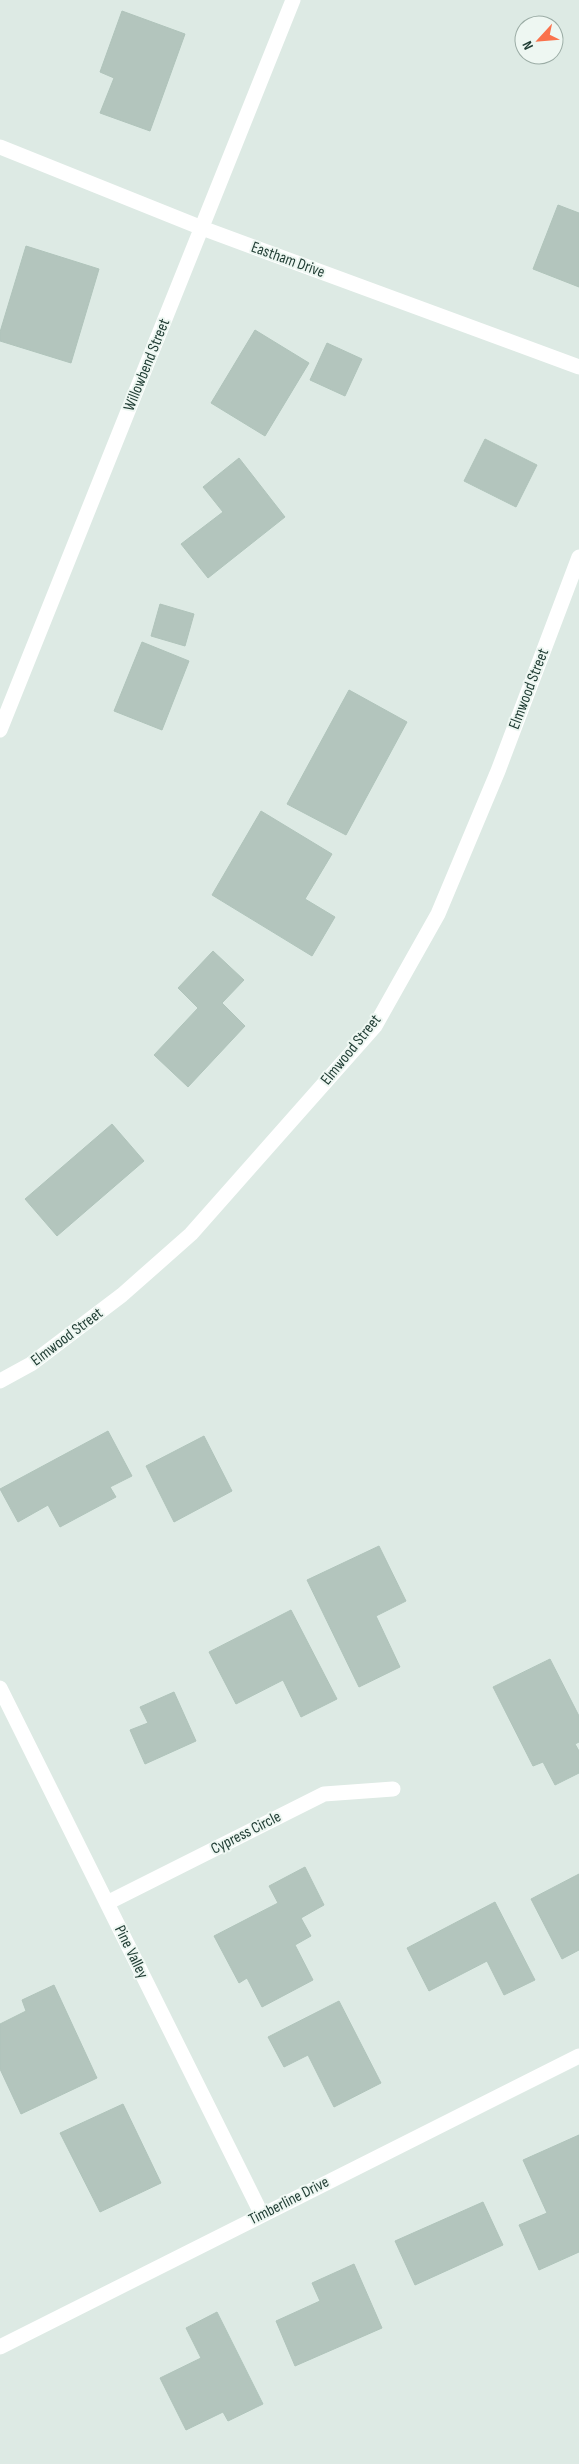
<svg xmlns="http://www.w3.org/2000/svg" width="579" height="2464" viewBox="0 0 579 2464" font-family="'Sofia Sans Condensed',sans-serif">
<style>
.building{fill:#b3c5bd;stroke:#b0c4bb}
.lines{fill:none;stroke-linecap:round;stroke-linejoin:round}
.minor{stroke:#fff;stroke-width:15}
.labels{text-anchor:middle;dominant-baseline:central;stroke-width:4;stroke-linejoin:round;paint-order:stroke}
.street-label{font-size:16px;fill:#1e3b32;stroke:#eef7f2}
</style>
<rect width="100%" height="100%" fill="#ddeae4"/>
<path class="building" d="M122 11 185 34 150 131 100 113 114 78 100 72Z
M558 205 579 213V287L533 269Z
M26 246 99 269 71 363 0 341V332Z
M255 330 309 363 265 436 211 403Z
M327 343 362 359 345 396 310 380Z
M485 439 537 465 516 507 464 481Z
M239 458 285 517 208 578 181 544 223 512 203 487Z
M160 604 194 614 185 646 151 636Z
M142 642 189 661 162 730 114 711Z
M349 690 407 722 346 835 287 804Z
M261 811 332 854 305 899 335 917 312 956 212 895Z
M213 951 244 980 222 1003 245 1026 188 1087 154 1055 198 1008 178 988Z
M112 1124 144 1161 57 1236 25 1199Z
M108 1431 132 1476 110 1487 116 1497 60 1527 48 1505 18 1522 0 1489Z
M204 1436 232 1491 174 1522 146 1466Z
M379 1546 406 1601 376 1616 400 1667 359 1687 307 1580Z
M291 1610 337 1699 301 1717 283 1680 236 1704 209 1652Z
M550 1659 579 1716V1742L575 1744 579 1751V1773L555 1785 543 1762 533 1766 493 1687Z
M174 1692 196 1741 145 1764 130 1730 148 1723 140 1707Z
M305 1867 324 1905 301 1918 311 1936 295 1945 313 1980 262 2007 247 1978 239 1983 214 1936 278 1903 269 1886Z
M579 1874V1950L562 1959 531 1899Z
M495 1902 535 1980 504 1995 487 1961 429 1991 407 1948Z
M54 1985 97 2078 21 2114 0 2069V2024L26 2011 22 2000Z
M339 2001 381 2083 334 2107 308 2055 284 2067 268 2037Z
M123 2104 161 2183 100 2212 60 2133Z
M579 2135V2252L539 2270 519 2225 547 2213 523 2160Z
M483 2202 503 2245 415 2285 395 2241Z
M354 2264 382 2328 295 2366 276 2321 320 2301 312 2283Z
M217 2312 263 2404 228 2421 223 2412 186 2430 160 2378 201 2358 186 2328Z"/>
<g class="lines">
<path class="minor" d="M0 147 202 228 579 367
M0 730 293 0
M0 1381 31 1364 122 1295 191 1234 375 1026 438 914 498 771 579 557
M0 1688 262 2215
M107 1903 324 1794 393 1789
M0 2347 579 2056"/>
</g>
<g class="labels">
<g class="street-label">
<text transform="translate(288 260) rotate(20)">Eastham Drive</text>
<text transform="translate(147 365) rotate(-68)">Willowbend Street</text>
<text transform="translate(529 689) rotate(-69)">Elmwood Street</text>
<text transform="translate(351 1050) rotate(-51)">Elmwood Street</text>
<text transform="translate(67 1337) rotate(-37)">Elmwood Street</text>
<text transform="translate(246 1833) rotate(-27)">Cypress Circle</text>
<text transform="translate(131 1952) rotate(64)">Pine Valley</text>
<text transform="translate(289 2201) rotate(-27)">Timberline Drive</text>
</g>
</g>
<g transform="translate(539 40) rotate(244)"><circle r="24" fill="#eef7f2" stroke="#9baca5"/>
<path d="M0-4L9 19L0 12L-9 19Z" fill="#fa724c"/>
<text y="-8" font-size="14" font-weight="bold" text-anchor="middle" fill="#1e3b32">N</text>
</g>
</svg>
